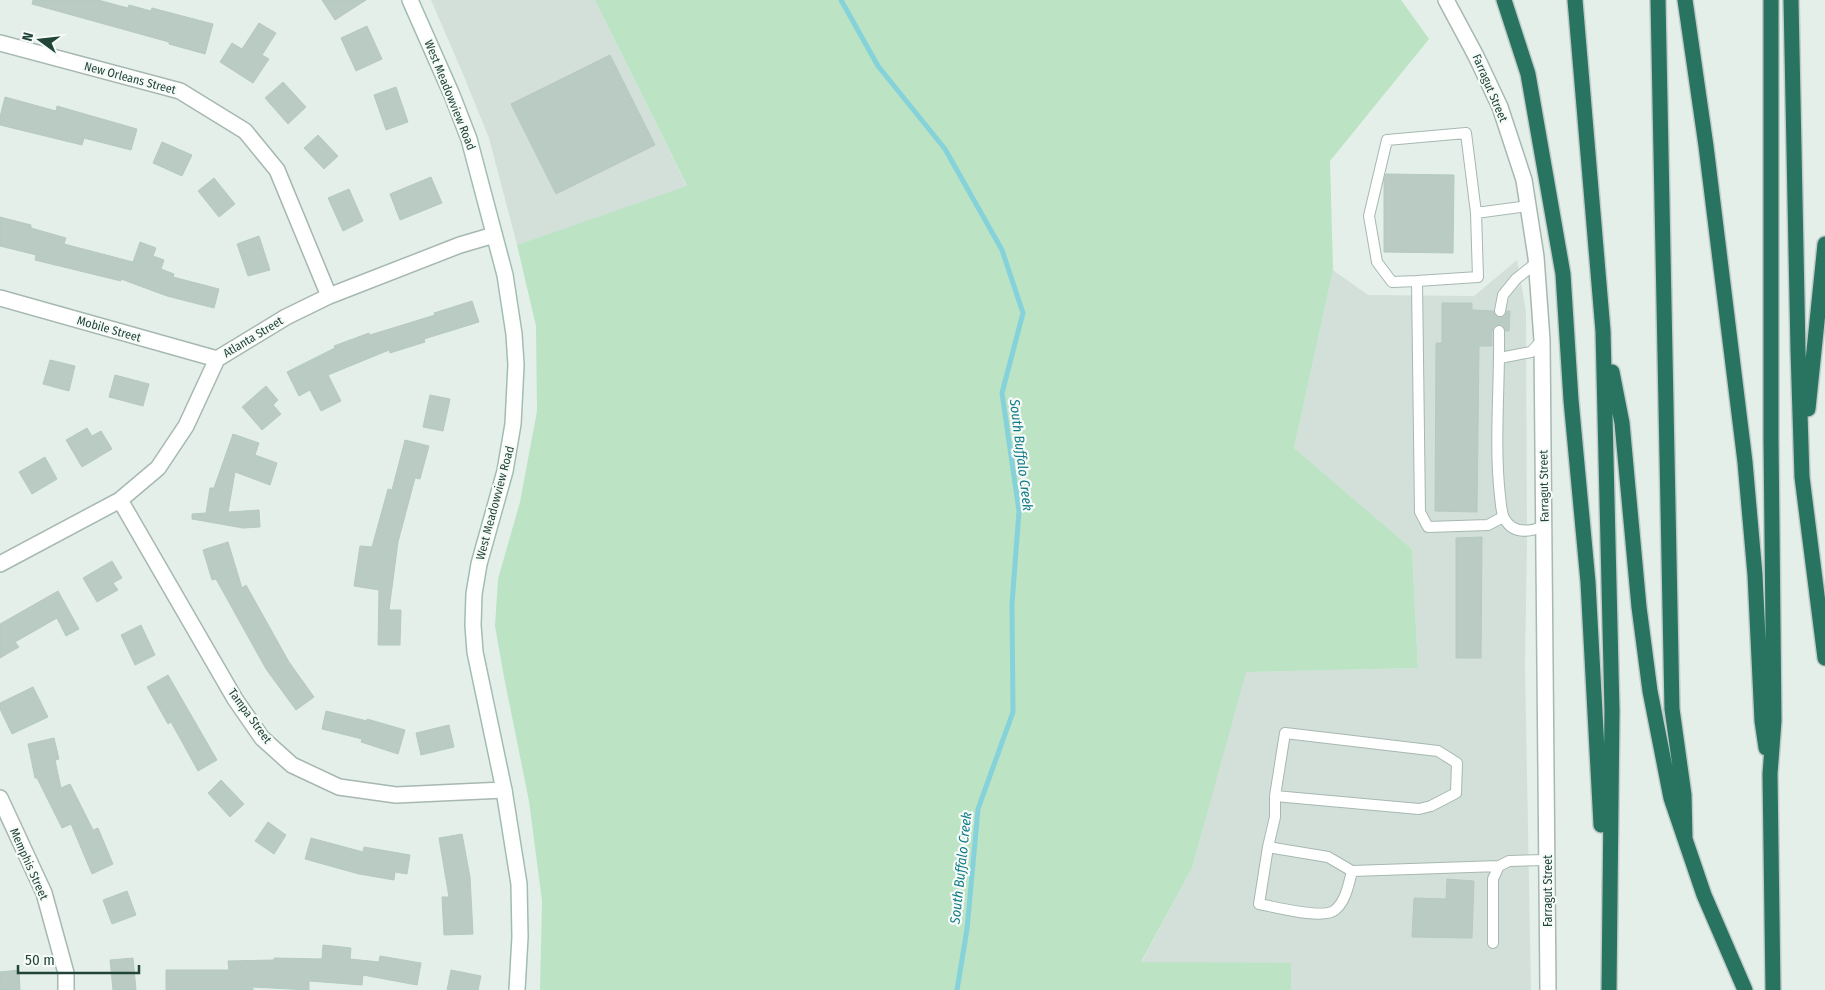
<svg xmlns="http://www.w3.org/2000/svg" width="1825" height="990" viewBox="0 0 1825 990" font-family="'Fira Sans Condensed',sans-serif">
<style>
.built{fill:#d2e0d9}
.green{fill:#bbe3c4}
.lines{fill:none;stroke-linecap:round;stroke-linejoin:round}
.stream{stroke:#86d2da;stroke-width:5}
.building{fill:#b9cbc3;stroke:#b6cac1}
.lane-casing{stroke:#a6b8b1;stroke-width:12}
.street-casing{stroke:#a6b8b1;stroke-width:18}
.secondary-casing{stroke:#a1bdb2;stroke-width:18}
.highway-casing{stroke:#c1cbc8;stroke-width:18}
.lane{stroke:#fff;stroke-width:10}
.street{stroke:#fff;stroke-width:15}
.secondary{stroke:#fff;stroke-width:15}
.highway{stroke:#287461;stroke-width:15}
.labels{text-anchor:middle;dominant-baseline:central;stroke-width:4.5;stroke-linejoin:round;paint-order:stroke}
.street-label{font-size:12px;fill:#214439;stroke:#f6fbf8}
.water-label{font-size:14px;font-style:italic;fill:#127b88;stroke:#f6fbf8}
</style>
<rect width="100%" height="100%" fill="#e4efea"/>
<path class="built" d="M431 0H595L687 187 517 245 489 138 463 74Z
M1517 260 1526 312 1527 543 1525 665 1531 990H1291V963H1141L1192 868 1245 672 1418 668 1412 549 1294 448 1333 270 1368 295 1474 296Z"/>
<path class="green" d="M595 0H1401L1429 39 1330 161 1333 270 1294 448 1412 549 1418 668 1246 672 1192 868 1141 962 1291 963V990H540L542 901 529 801 504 677 495 626 498 579 520 502 537 411 536 326 517 245 687 186Z"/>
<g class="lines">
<path class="stream" d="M841 0 878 66 945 149 1002 250 1023 313 1002 393 1019 511 1012 604 1013 712 978 809 967 929 957 990"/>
</g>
<path class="building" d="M33 0H98L128 8 129 5 151 11 152 8 213 24 205 54 169 44V42L32 4Z
M322 0H366L335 20Z
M259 23 276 33 262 55 269 59 253 83 220 62 232 43 242 49Z
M367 26 382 59 356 71 341 38Z
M610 55 655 145 556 194 511 104Z
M283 82 306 107 288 124 265 98Z
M396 87 408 122 386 130 374 95Z
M5 97 56 111 57 106 137 129 131 150 84 138 82 145 0 125V117Z
M318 135 338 156 324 169 304 148Z
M162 142 192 155 182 176 153 163Z
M1386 174 1454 175 1453 253 1384 252V180Z
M431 177 442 203 400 220 390 194Z
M214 178 235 204 219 217 198 191Z
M349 189 363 221 343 231 328 198Z
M0 217 31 225V228L66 238 64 244 133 262 140 242 156 248 153 256 164 260 161 269 174 274 173 277 219 289 214 308 167 296 121 279V281L35 260 36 255 0 246Z
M259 236 270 270 248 276 237 244Z
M472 301 479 322 424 339 425 342 390 353 389 350 328 375 341 401 321 411 310 390 299 396 287 372 335 348 334 346 369 333 370 335 435 315 434 313Z
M1442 303H1472V310L1493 311 1495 316 1499 318 1505 316 1507 311H1510L1509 331H1506L1502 325H1496L1492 331V346H1479L1477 512 1435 511 1436 343H1442Z
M50 360 75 366 69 391 43 384Z
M115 375 149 384 143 406 109 397Z
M266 386 278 400 273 405 281 414 262 430 242 407Z
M430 395 450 399 443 431 423 427Z
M87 428 92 436 101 431 112 449 82 467 66 440Z
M233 434 259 443 255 455 277 463 270 485 235 472 228 512 259 510 260 527 243 528 192 519V514L206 513 210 488H214Z
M405 440 429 446 420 479 415 478 398 542 389 610H401L400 645H378L379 590 354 586 360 546 372 547 388 489 392 490Z
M45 457 57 479 32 494 19 472Z
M1482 537 1481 658H1456V538Z
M228 542 242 588 246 585 289 662 314 697 296 710 266 669 216 579 212 580 203 550Z
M112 561 122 578 113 583 118 590 97 602 83 578Z
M58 591 79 629 66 636 57 618 15 642 19 647 0 658V624Z
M141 625 155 655 135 665 121 635Z
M168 675 217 760 198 771 171 722 168 724 147 687Z
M33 687 48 717 12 734 0 709V703Z
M326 711 367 721V719L405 730 398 754 361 742 362 739 322 729Z
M449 725 454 747 421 755 416 733Z
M54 738 59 759 55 760 61 788 70 784 93 830 98 828 113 864 92 874 71 824 62 828 37 778H35L28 744Z
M221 780 244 804 230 817 208 793Z
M268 822 286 835 274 854 255 841Z
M462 834 470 877 473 934 444 935 442 897H449L439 838Z
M311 838 363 852 364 847 410 855 407 874 395 872 394 880 359 874 305 859Z
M1447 879 1474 881 1472 938 1412 937 1414 898 1446 899Z
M127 891 136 915 112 924 103 900Z
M323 945 351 948 350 959 379 962 380 956 421 963 417 985 363 975 362 985 309 981V990L253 987V990H166V970H229L228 961 274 960V958L322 959Z
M133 958 136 990H113L110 960Z
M19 970 20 990H0V972Z
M451 970 481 976 478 990H447Z"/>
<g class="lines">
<defs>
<path id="lane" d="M1476 213 1528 206
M1417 281 1392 282 1377 262 1369 216 1387 140 1466 133 1476 213 1478 277 1417 281 1420 512 1428 527 1488 525 1503 517
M1500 311 1503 295 1516 279 1536 263
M1499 331C1500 384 1494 444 1500 496 1501 503 1501 512 1504 518 1513 535 1530 532 1544 526
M1500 358 1531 352 1542 340
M1268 847 1275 817V796L1419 809 1431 806 1456 793 1457 763 1438 751 1285 733 1275 796
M1352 871 1328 857 1268 847 1259 904C1276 907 1323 920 1335 910 1346 901 1349 883 1352 871L1499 866
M1493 943V879L1499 866 1509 861 1547 860"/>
<path id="street" d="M1446 0 1476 56 1500 107 1524 180 1536 257 1542 340 1548 990
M0 43 180 91 245 131 277 170 329 296
M0 298 217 359
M120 500 235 699 262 738 292 765 339 787 396 795 504 790
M0 564 120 500 158 468 186 426 217 359 286 317 329 296 460 245 494 235
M0 798 44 893 66 973V990"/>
<path id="secondary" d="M410 0 452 95 469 139 505 275 514 334 516 365 513 424 505 471 479 564 474 594 473 625 475 652 504 790 519 884 520 937 517 990"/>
<path id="highway" d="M1504 0 1528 74 1563 274 1571 400 1588 582 1601 825
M1575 0 1603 331 1612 711 1609 990
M1658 0 1672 709 1684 795 1685 839
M1685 0 1706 146 1745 462 1755 575 1762 721 1766 748
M1771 0V438L1774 721 1770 774 1773 990
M1791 0 1798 350 1802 477 1825 658
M1612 372 1622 423 1639 607 1650 691 1671 798 1704 895 1745 990
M1808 409 1825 244"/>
</defs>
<use href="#lane" class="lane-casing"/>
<use href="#street" class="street-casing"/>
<use href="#secondary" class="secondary-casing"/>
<use href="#highway" class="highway-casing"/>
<use href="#lane" class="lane"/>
<use href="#street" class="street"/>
<use href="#secondary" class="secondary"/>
<use href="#highway" class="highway"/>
</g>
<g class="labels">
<g class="street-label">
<text transform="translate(130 78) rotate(15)">New Orleans Street</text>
<text transform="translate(1490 88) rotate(67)">Farragut Street</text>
<text transform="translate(450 95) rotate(68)">West Meadowview Road</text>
<text transform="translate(109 329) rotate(16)">Mobile Street</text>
<text transform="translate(253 337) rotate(-31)">Atlanta Street</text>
<text transform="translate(1544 486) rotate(-91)">Farragut Street</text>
<text transform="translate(495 503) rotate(-75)">West Meadowview Road</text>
<text transform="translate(250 716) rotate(54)">Tampa Street</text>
<text transform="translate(29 864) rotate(66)">Memphis Street</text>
<text transform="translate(1548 891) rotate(-90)">Farragut Street</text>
</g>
<g class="water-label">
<text transform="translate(1021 455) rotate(83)">South Buffalo Creek</text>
<text transform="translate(961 868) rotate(-84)">South Buffalo Creek</text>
</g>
</g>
<g transform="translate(40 40) rotate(285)" stroke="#f6fbf8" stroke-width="4" paint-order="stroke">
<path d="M0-4L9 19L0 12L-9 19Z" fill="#214439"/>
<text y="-8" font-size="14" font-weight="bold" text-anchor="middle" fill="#214439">N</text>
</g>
<path d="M18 965v8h121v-8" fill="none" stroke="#214439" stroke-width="2.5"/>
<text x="25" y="965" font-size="15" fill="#214439" stroke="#f6fbf8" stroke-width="4" paint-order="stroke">50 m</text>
</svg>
